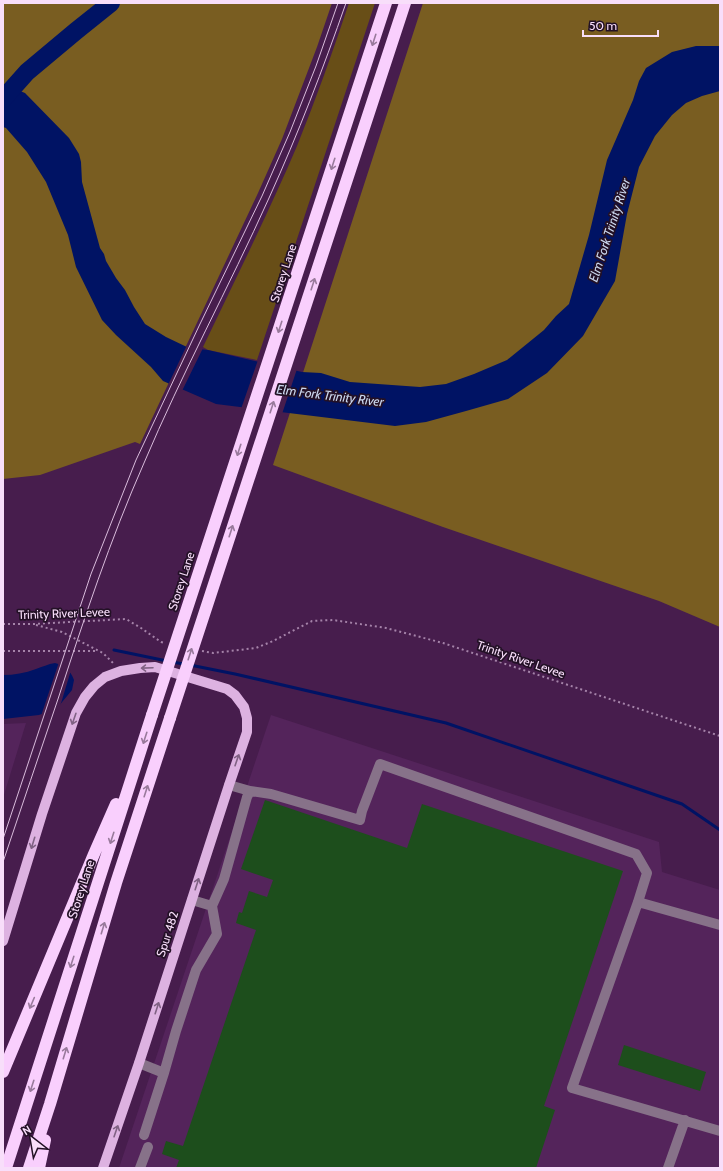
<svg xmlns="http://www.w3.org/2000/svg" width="723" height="1171" viewBox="0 0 723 1171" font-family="Cabin,sans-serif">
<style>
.built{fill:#54245b}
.green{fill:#684e17}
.forest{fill:#795d21}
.water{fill:#001364}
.pier{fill:#471d4d}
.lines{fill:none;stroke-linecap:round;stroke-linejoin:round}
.stream{stroke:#001364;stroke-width:3}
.river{stroke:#001364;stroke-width:18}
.building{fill:#1d4e1c}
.path{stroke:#a583a9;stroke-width:2;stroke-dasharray:2 3;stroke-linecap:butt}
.minor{stroke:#877289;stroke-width:10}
.major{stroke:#ddb2e1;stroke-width:10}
.highway{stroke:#f9cffd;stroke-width:12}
.tram{stroke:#d9bcdc;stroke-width:1}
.highway-bridge{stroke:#f9cffd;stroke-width:12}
.oneway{stroke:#997a9c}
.oneway2{stroke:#806284}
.labels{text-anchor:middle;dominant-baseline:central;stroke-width:3.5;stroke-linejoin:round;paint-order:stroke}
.street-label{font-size:12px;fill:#f8defa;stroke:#231126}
.water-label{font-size:13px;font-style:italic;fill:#cbd7ee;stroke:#231126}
</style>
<rect width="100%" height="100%" fill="#471d4d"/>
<path class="built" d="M271 715 659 842 662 872 720 890V1168H119Z
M26 723 3 798V724Z"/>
<path class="green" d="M349 3H375L257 360 208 350 203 347C235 280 268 214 297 146 316 99 333 51 349 3Z"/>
<path class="forest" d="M3 3H332L317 47 282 139 258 193 140 444 135 442 40 475 3 479Z
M423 3H720V627L659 601 443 527 273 465Z"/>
<path class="water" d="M696 46H720V91L702 96 686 103 672 115 655 136 639 167 627 214 615 281 583 336 547 373 508 399 466 411 426 422 395 426 216 404 163 381 151 367 116 335 102 320 76 267 68 235 46 182 27 152 6 128 3 127V84L25 93 69 138 79 154 81 162 82 182 100 248 104 254 106 261 116 278 125 290 134 307 145 324 166 337 189 348 208 350 302 372 321 373 350 382 420 387 446 384 474 374 507 360 544 330 556 316 569 304 589 235 607 160 633 100 639 81 646 68 672 52Z
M55 663C64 665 71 671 74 680L72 690 58 707 50 711 39 715 3 719V675C14 675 25 673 36 669 42 667 48 664 55 663Z"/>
<path class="pier" d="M187 345 189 346 203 348 182 391 168 385Z
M258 360 297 369 282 414 241 409Z
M59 662 64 664 71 670 62 700 59 709 41 716Z"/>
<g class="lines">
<path class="stream" d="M114 650 167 661
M172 662 184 664
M190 665 235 674 446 723 682 804 720 830"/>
<path class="river" d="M3 99 27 72 76 31 111 3"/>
</g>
<path class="building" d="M265 800 407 848 422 804 623 871 544 1106 555 1110 536 1168H176L179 1160 162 1154 166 1141 183 1146 256 930 236 923 239 912 242 913 249 891 267 897 273 880 241 869Z
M624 1045 706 1072 700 1091 618 1065Z"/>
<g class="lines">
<path class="path" d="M3 624H33L126 619 141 628 161 642 165 643
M36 625 62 632 103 653 113 663
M3 651H97
M202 651 213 653 256 648 273 641 312 621 333 620 386 628 443 643 720 736"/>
<path class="minor" d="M250 791 271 794 360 820 362 811 380 764 636 854 647 873 638 902 572 1088 720 1131
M192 900 212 906 224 879 247 797 250 791 229 785
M638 902 720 925
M139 1063 164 1073 144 1135
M164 1073 176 1031 196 970 217 934 212 906
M140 1168 148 1147
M668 1168 685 1120"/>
<path class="major" d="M3 941 42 814 76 713 85 697 94 686 105 677 121 671 140 668 155 667 227 689 235 695 244 707 247 718V732L229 785 139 1063 103 1168"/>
<path class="highway" d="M3 1072 94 854 116 804
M6 1168 152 715
M29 1168 50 1104 116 883 170 718
M39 1168 45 1140"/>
<path class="tram" d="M3 839 91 574 136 460 200 324 262 196 290 132 316 66 338 3
M3 862C21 808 40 753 58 699 84 619 110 540 144 463 182 373 229 287 269 198 298 134 323 69 346 3"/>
<path class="highway-bridge" d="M152 715 386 3
M170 718 405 3"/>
</g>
<defs><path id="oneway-shaft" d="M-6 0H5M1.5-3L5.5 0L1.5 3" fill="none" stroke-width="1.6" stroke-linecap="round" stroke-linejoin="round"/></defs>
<g class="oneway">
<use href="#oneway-shaft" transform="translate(374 40) rotate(108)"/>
<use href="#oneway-shaft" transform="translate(333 164) rotate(108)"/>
<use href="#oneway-shaft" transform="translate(313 284) rotate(-72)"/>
<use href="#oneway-shaft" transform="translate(280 327) rotate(108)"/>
<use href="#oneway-shaft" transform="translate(272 407) rotate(-72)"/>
<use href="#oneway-shaft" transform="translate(239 450) rotate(108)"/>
<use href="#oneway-shaft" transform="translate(231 531) rotate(-72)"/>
<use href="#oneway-shaft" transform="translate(190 654) rotate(-72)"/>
<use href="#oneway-shaft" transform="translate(145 738) rotate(108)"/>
<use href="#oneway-shaft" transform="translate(146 791) rotate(-72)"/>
<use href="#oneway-shaft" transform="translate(112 838) rotate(108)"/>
<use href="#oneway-shaft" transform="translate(103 928) rotate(-73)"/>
<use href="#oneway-shaft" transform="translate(72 962) rotate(108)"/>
<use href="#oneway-shaft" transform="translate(32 1003) rotate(113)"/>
<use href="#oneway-shaft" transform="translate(65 1053) rotate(-73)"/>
<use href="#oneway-shaft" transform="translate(32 1086) rotate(108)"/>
</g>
<g class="oneway2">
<use href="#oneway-shaft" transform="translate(147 668) rotate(178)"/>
<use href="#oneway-shaft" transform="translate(74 719) rotate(109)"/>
<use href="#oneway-shaft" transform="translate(237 760) rotate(-71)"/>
<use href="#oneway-shaft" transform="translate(33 843) rotate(107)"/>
<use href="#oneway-shaft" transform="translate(197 884) rotate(-72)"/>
<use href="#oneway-shaft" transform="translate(157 1008) rotate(-72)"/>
<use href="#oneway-shaft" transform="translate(116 1131) rotate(-71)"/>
</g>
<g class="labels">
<g class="street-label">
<text transform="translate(283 273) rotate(-72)">Storey Lane</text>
<text transform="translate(181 581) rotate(-72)">Storey Lane</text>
<text transform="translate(64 613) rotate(-2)">Trinity River Levee</text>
<text transform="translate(521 659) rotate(19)">Trinity River Levee</text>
<text transform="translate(81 889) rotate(-72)">Storey Lane</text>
<text transform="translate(167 934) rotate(-72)">Spur 482</text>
</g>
<g class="water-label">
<text transform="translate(609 230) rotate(-72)">Elm Fork Trinity River</text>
<text transform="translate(330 395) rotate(7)">Elm Fork Trinity River</text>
</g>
</g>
<rect width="723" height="1171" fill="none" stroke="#f8defa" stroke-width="8"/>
<g transform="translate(32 1139) rotate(329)" stroke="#231126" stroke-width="3" paint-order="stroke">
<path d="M0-3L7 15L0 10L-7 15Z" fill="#f8defa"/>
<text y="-6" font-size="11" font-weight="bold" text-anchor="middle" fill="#f8defa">N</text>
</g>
<path d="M583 30v6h75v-6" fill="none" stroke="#f8defa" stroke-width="2"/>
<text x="589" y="30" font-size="12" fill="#f8defa" stroke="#231126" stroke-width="3" paint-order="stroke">50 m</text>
</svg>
